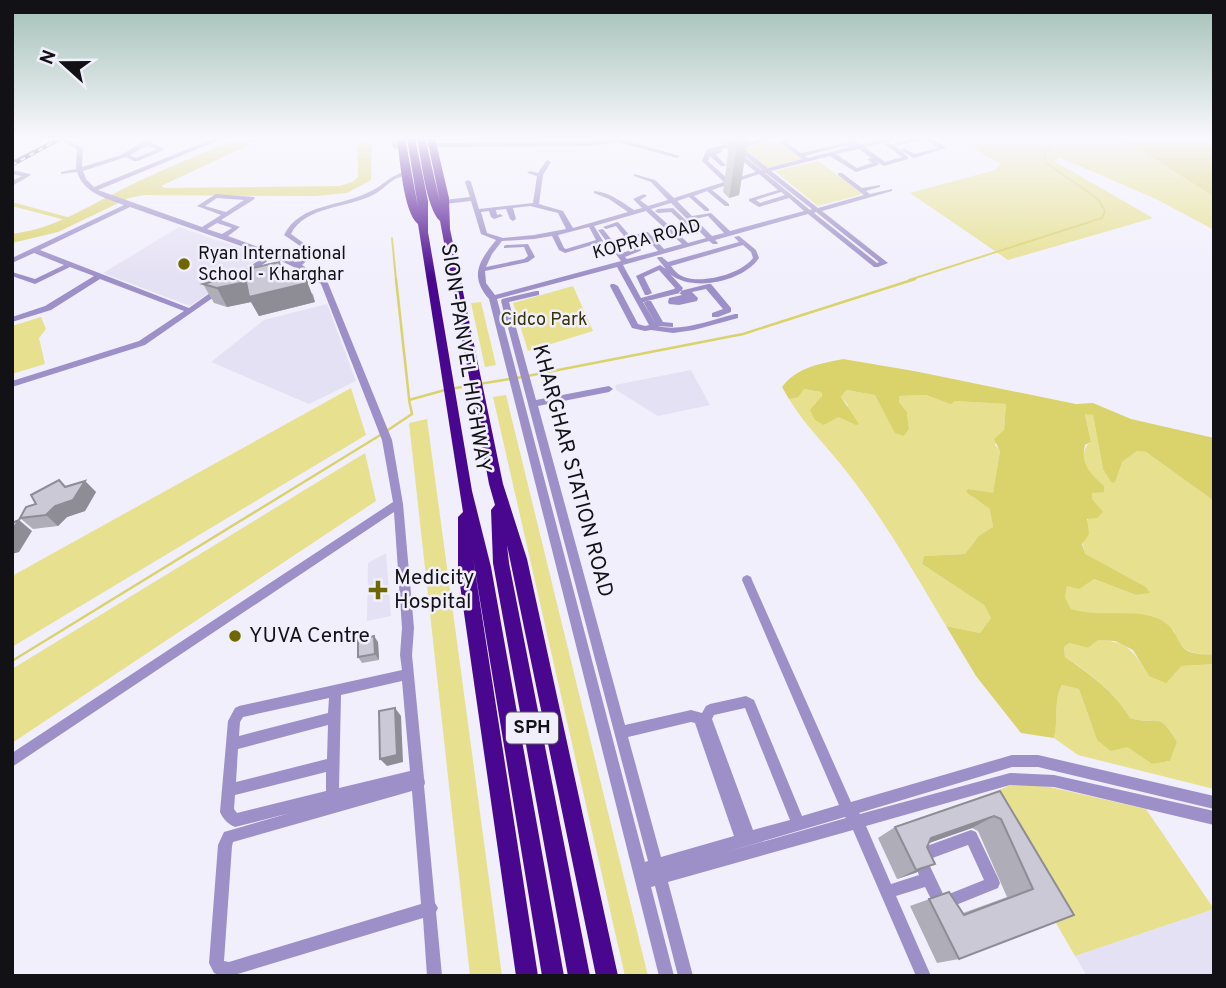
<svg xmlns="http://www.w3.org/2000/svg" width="1226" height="988" viewBox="0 0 1226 988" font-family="Overpass,sans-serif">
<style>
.built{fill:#e5e1f4}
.green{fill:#e6e08f}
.water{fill:#dad26b}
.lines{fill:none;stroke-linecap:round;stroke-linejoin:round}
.stream-far1{stroke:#dad26b;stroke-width:2}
.stream{stroke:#dad26b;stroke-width:2.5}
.canal{fill:#dad26b;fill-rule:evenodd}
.minor{fill:#9d8fc8;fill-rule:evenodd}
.major{fill:#5c389f;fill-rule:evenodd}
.highway{fill:#48078e;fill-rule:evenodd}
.rail-casing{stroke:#2d2c31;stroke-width:3.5}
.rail{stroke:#f1effc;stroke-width:2;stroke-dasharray:5;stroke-linecap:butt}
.wall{fill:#afadb7}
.shaded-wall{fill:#8e8d95}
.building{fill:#cbc9d5;stroke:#8e8d95;stroke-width:2}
.poi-dot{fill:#6f6800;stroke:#f1effc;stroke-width:2.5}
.labels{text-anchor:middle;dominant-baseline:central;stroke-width:5;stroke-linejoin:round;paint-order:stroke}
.far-street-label{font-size:18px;fill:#121115;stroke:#f1effc}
.far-poi-label{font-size:18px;fill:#121115;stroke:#f1effc;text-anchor:start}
.far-park-label{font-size:18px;fill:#363305;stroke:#f1effc}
.shield{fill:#f1effc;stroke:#55545a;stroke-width:2}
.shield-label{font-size:19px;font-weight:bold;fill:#121115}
.street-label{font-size:21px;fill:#121115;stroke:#f1effc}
.poi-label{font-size:21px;fill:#121115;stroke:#f1effc;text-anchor:start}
</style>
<rect width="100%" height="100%" fill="#f1effc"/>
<path class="built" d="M179 227 263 256 190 306 103 273Z
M327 304 356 381 309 404 211 362 264 320Z
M691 370 710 405 658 416 616 390 615 385Z
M386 553 391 616 367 621 368 563Z
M1214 909V976H1087L1075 956Z"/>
<path class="green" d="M962 138H1111L1142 151 1214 197V230L1156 199 1061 158 1054 161 1153 218 1008 260 910 193 995 170 1001 163 984 155Z
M776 140 802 159 766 168 742 148Z
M818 161 863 194 818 206 775 171Z
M573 286 593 331 528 351 513 303Z
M481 302 496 365 485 367 471 303Z
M41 317 46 329 39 338 45 364 12 374V326Z
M351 388 366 435 12 647V576Z
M804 389 821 392 824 425 839 417 848 405 841 397 846 390 875 395 904 436 909 429 907 412 899 402 898 396 926 395 951 403 955 401 1006 404 1004 430 995 445 1000 450 993 494 969 489 974 498 991 509 993 527 979 537 965 554 924 556 922 564 984 605 991 618 980 633 946 626C915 574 884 519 846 471 827 446 805 426 789 399Z
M506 395 648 976H625L493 397Z
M1085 413 1093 415 1103 469 1122 462 1137 451 1146 452 1214 501V654C1193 655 1180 652 1174 631L1143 615 1088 614 1071 609 1065 597 1067 586 1094 579 1136 595 1149 593 1146 587 1085 555C1078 534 1093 515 1092 494 1091 478 1075 452 1091 442Z
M427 419 502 976H470L409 423Z
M365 453 376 501 12 743V669Z
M1098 640C1129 641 1134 652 1149 676L1174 675 1182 666 1214 664V789L1078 755 1054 738C1059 720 1053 702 1062 685L1079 689 1097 740 1127 747 1152 764 1170 761 1177 742C1157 708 1159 727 1130 718 1115 692 1090 673 1065 657L1064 647 1071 643 1088 648Z
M1015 783 1050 787 1146 809 1214 909 1075 956 983 797Z"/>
<path class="water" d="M238 138 262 139 161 186 165 188 340 186 352 182 358 177 357 140 354 138H372L371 180 347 193 316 196 144 195 129 198 58 232 12 243V234C54 229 86 207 123 189 160 170 199 155 238 138Z
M1111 138H1214V197L1142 151Z
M843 359 914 371 1076 404 1093 403 1131 419 1214 438V501L1146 452 1137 451 1122 462 1115 482 1112 483 1103 469 1093 415 1085 414 1091 442 1085 445C1080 464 1091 475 1104 486V492L1092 493V499L1103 512 1097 518 1087 519 1089 534 1082 544 1085 554 1146 587 1150 593 1136 595 1094 579 1079 589 1067 586 1065 597 1071 609C1098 618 1135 608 1159 619 1188 634 1168 657 1214 654V664L1182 666 1166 683 1149 676 1133 650 1115 641 1098 640 1088 648 1070 643 1064 647 1065 657C1090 674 1114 691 1130 718 1159 727 1157 708 1177 742L1170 761 1152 764 1127 747 1111 751 1097 740 1079 689 1062 685C1053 701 1059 720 1054 738L1021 733 976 676 946 626 980 633 991 618 984 605 922 564 924 556 965 554 979 536 993 527 990 509 966 492 968 489 993 493 1000 451 994 439 1004 430 1006 404 955 401 951 404 926 395 899 396V402L907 412 909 429 904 436 895 433 875 395 846 390 841 397 859 424 856 425 839 417 824 425 815 420 810 410 822 396 821 392 804 389 798 397 789 399 782 387C797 367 819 364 843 359Z"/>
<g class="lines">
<path class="stream-far1" d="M392 238 396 280
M909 280 1102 218 1105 211 1098 199 1045 162 1044 156 1054 138"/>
<path class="stream" d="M396 279 409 398
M517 378 743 334 915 279
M479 384 510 379
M451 389 472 385
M388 430 412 414 409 400 445 390
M12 661 382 434"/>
<path class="canal" d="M12 202 71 218 72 219 69 221 12 206Z"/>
<path class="minor" d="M149 138H156L150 143 164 148V150L138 161H134L126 157 83 171 86 179 94 187 215 138H224L98 190 202 227 221 215 197 206 216 194 254 197 255 198 253 200 221 220 240 227 228 236 274 253 296 262 309 252 284 235C300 203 341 207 369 192 385 185 388 176 407 171L410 173C405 175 400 177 395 179 387 184 381 191 373 195 347 208 305 206 291 234L316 252 302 265 328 283 392 440 403 504 414 628 412 655 424 778 425 783 424 786 435 903 438 908 436 912 442 976H427L423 918 231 976 219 975 214 973 209 963 218 845 224 832 290 813 235 827C228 824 223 819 220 812L228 721 235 708 239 706 402 670 400 655 402 628 394 512 12 767V753L393 502 382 440 321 284 302 271 273 257 247 276H241V272L267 255 130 207 40 250 189 308 217 288H220L224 290 145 345 12 387V381L139 341 184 311 100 279 51 310 12 322V317L45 306 94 276 70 267 35 284 12 276V272L35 279 64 265 34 253 12 263V258L124 205C105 198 84 193 77 172L61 174V172L76 169 77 149 64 142V140H68L83 148 82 167 121 155ZM147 146 157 149 136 158 130 155ZM217 198 244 200 226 212 205 206ZM217 223 232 228 222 234 207 229ZM402 681 410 771 339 788 341 695ZM329 698 328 713 239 736 240 722 243 717ZM328 725 327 759 236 782 238 749ZM326 772V791L237 813 234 809 235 795ZM412 791 421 904 229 962 224 961 232 846 233 842Z
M391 138H397L398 146 408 148 405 150 393 148Z
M617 138 680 156 677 158 617 142 591 146 427 147 424 145 427 143 591 142Z
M715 138H722L731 144 723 138H730L738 145 763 138H774L742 148 768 168 802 159 780 142 787 138H796L787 142 801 153 849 142 845 138H852L861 145 888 138H899L888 142 894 146V144C916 138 926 133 946 148L914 158 900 150 905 149 915 154 938 148 925 139 895 146 908 157V159L884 166 876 161 879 164 878 165 856 172 830 156 771 171 818 208 864 195 838 175V173H842L862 188 880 185V187L866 191 870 194 892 189V191L822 211 888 263 878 267H874L808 214 715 240 718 243 717 244H713L709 241 623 265 641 298 674 289 675 288 659 270 644 277 652 293 648 295H645L636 276 660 265 666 269 657 258 658 257H662L668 262 739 242 734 237 739 236 756 250 759 258C744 281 693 293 670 274L683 288 680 293 643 302 657 326C683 332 710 320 735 314H738V318L694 330 673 333 651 330 645 331 632 328 610 286 611 284H614L618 286 638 324 645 326 649 325 617 267 497 299 645 862 648 861 501 301 502 299 536 291H539V295L509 302 536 400 609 386 613 389 609 392 538 406 625 725 691 710 702 713 706 706 710 704 746 696 754 700 802 816 839 805 742 580 743 577 747 575 751 577 752 580 851 802 1012 755H1038L1214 796V809L1038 767H1012L859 813 860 814 1010 773 1054 775 1214 811V825L1054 787 1010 785 866 826 891 884 919 875 911 856 913 851 971 830 976 832 998 878 1000 883 998 888 941 911 936 909 925 887 896 896 931 976H916L853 830 668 882 693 976H678L655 886 651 887 674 976H659L489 299C469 276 479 261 496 240L481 234 471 201 444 204 441 202 444 200 470 197 465 182 468 180 471 182 479 209 533 203 537 176 527 173 530 171 538 173 546 161 548 160 551 162 543 175 539 204 563 211 573 228 628 212 609 199 594 193V191C609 192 622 202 634 210L642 208 633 199 644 194 647 196 640 200 648 206 668 200 651 182 634 176V174L655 180 674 198 724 182 702 161 707 149 724 145ZM883 143 902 157 885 162 865 147ZM847 145 850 147 808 158 805 156ZM733 146 735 148 762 170H761L732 147ZM727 148 756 172 729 180 708 161 710 156 721 166H725V164L716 155 723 151 721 149ZM859 149 871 158 867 159 872 163 857 168 836 154ZM765 173H766L812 209 810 210ZM759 174 778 190 749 199V201L759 207 789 198 804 211 730 231 711 213 692 216 677 201 689 197 705 211H709V209L694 196 707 191 725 206H729V204L712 190ZM781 192 785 195 760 203 756 200ZM671 203 706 238 688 243 651 209ZM530 206 558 213 566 229 534 235 503 238 487 233 481 212 489 211 491 217 494 219 503 216 500 214 497 215 496 210 506 209 510 219 513 221 516 219 513 208ZM646 211 682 244 664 249 648 232H644L631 237 619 223 617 222 603 227 606 229 616 226 634 249 622 253 603 229 598 230 621 261 495 295 486 283 485 271 528 262 535 257 528 244 506 245 504 246V248L524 247 528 256 524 259 486 267 492 254 502 241 534 239 552 236 559 250 565 253 602 242 603 241 594 226ZM816 212 879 262 877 263 814 213ZM708 216 724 233 712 236 695 219ZM589 227 596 240 566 249 564 248 558 235ZM645 236 658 251 627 259 625 257 640 251 641 250 639 247 643 245 638 238ZM743 245 751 252 753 258C741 274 703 284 684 277 678 275 674 270 671 266ZM745 708 790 820 753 830 712 719 714 715ZM691 722 695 723 734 836 661 857 628 737ZM845 817 846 818 723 853ZM968 845 984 880 944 896 927 860Z
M12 170 30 174 31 175 12 186V181L22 176 12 174Z
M673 208 698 232V234H694L671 212 658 213 655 211 658 209Z
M708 284H711L731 308V312L718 317H712V313L723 309 706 289 692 292 698 298 697 301 679 305 669 304 668 302 669 298 682 295 679 293 680 291Z
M645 301H651L663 322 673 323V327L657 326 644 303Z"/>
<path class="major" d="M57 138H66L12 166V161Z"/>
<path class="highway" d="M397 138H405L418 207 407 138H415L428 201V232L472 491 491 567 564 976H542L473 558 538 976H516L458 571V517L463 512 418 224C403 212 400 158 397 138Z
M417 138H425L440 202 427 138H435L449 198 450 229 503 484 527 559 618 976H596L507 545 509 563 590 976H568L493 563 491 510 495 505 489 484 440 221C426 208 421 158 417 138Z"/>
<defs>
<path id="rail" d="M12 165 61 138"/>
</defs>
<use href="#rail" class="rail-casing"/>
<use href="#rail" class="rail"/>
</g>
<path class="wall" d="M730 138H748L739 195 729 198 723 192Z
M279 262 287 280 313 294 315 302 259 316 251 302 227 307 214 303 203 284Z
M85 481 96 492 85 511 67 517 58 526 33 529 20 518 36 504 66 486Z
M378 642 379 660 362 663 358 657Z
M1000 791 1074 915 959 959 937 963 910 906 949 892 963 913 1007 897 978 831 972 828 929 843 927 847 935 864 915 873 897 879 878 838 895 827Z"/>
<path class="shaded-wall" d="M738 138H748L739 195 729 198Z
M279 262 287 280 305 276 315 302 259 316 251 302 227 307 217 288 246 282Z
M59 480 71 491 85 481 96 492 85 511 67 517 58 526 46 515 65 487Z
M19 520 32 531 19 552 12 554V530Z
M374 636 378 642 379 660 375 654Z
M395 708 401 716 403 762 387 766 380 759Z
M994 816 972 828 912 849 931 838Z
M935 864 915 873 897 879 916 870Z"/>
<path class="building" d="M279 262 284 281 305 276 307 283 249 297 246 282 217 288 203 284 222 279V275Z
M59 480 65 487 85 481 73 500 55 506 46 515 20 518 26 507 36 504 31 495Z
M19 520 12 530V523Z
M374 636 375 654 358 657V640Z
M395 708 397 755 380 759 379 711Z
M1000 791 1074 915 959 959 929 899 949 892 964 915 1033 889 1001 819 994 816 931 838 927 847 935 864 916 870 895 827Z"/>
<linearGradient id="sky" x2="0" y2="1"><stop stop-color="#a2c0b6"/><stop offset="0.5" stop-color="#f9f8fe"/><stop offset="1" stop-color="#f9f8fe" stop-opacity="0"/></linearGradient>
<rect width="1226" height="277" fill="url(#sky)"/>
<g class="poi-dot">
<circle cx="184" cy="264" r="7"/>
<path d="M374.5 579.5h7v7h7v7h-7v7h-7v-7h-7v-7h7z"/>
<circle cx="235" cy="636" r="7"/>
</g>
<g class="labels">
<g class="far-street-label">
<text transform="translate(647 240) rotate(-15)">KOPRA ROAD</text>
</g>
<g class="far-poi-label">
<text x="198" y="254">Ryan International<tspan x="198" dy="21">School - Kharghar</tspan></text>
</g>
<g class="far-park-label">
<text x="544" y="320">Cidco Park</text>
</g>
<rect class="shield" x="506" y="712.5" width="52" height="31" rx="5"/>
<g class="shield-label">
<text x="532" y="728">SPH</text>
</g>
<g class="street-label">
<text transform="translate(465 358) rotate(81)">SION-PANVEL HIGHWAY</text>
<text transform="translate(572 471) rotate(75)">KHARGHAR STATION ROAD</text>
</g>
<g class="poi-label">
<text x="394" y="578">Medicity<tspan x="394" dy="24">Hospital</tspan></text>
<text x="249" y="636">YUVA Centre</text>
</g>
</g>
<rect width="1226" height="988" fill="none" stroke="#121115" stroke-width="28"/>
<g transform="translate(63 63) rotate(291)" stroke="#f1effc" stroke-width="5" paint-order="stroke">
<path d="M0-5L12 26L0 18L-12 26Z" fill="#121115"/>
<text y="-10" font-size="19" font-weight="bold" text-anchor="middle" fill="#121115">N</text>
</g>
</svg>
